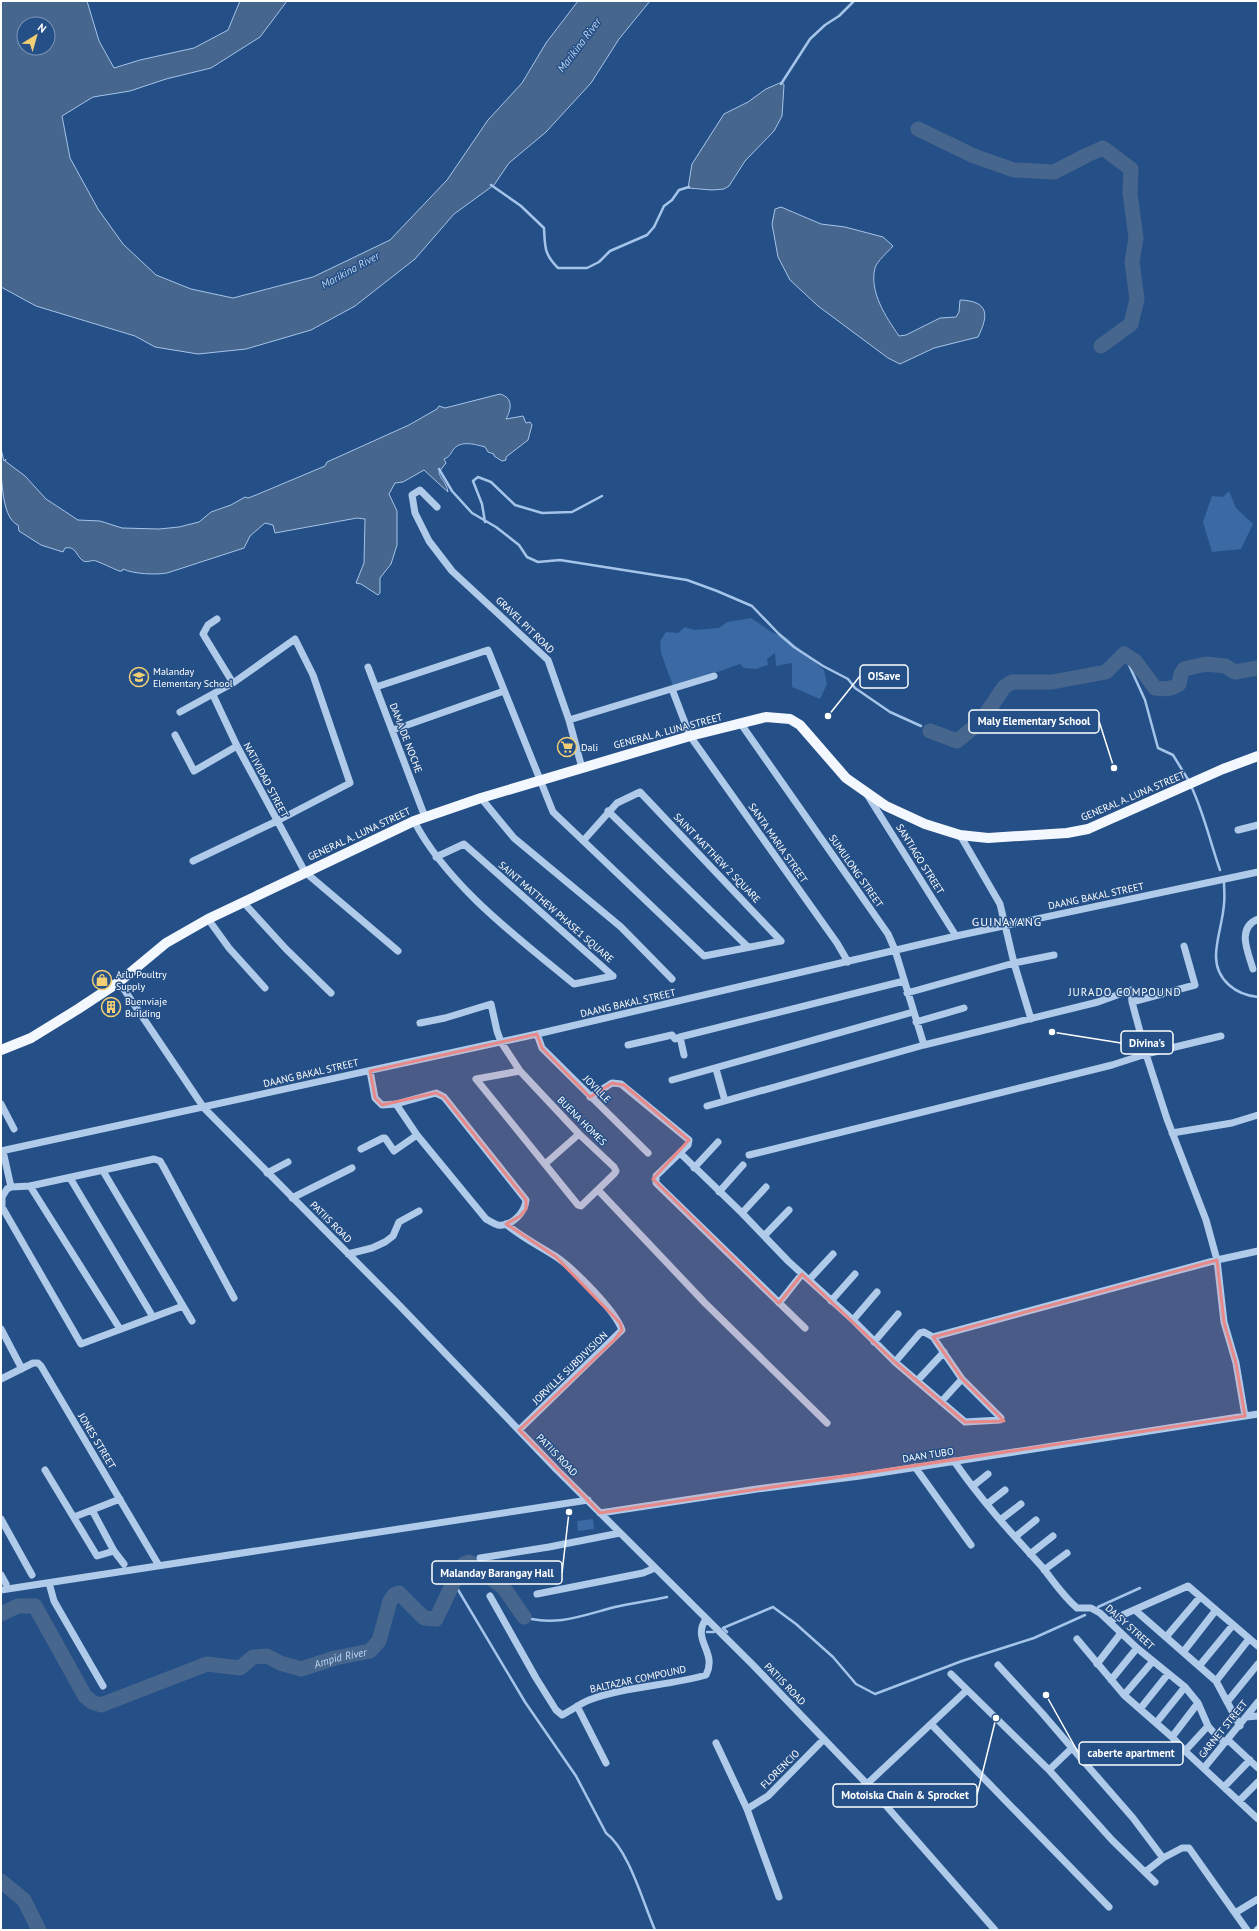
<svg xmlns="http://www.w3.org/2000/svg" width="1259" height="1931" viewBox="0 0 1259 1931" font-family="'PT Sans',sans-serif">
<style>
.green{fill:#3a69a3}
.water{fill:#47668d;stroke:#a5c4e9;fill-rule:evenodd}
.lines{fill:none;stroke-linecap:round;stroke-linejoin:round}
.stream{stroke:#a5c4e9;stroke-width:2.5}
.river{stroke:#47668d;stroke-width:15}
.minor{stroke:#b0cae9;stroke-width:7}
.major{stroke:#f3f7fe;stroke-width:10}
.marked{fill:#e88989;fill-opacity:0.2;stroke:#e88989;stroke-width:3;stroke-linejoin:round}
.labels{text-anchor:middle;dominant-baseline:central;stroke-width:3;stroke-linejoin:round;paint-order:stroke}
.street-label{font-size:10px;fill:#fff;stroke:#255087}
.poi-label{font-size:10px;fill:#fff;stroke:#255087;text-anchor:start}
.water-label{font-size:11px;font-style:italic;fill:#bcd4f0;stroke:#255087}
.neighbourhood-label{font-size:11px;letter-spacing:1px;fill:#fff;stroke:#255087}
.quarter-label{font-size:12px;letter-spacing:1px;fill:#fff;stroke:#255087}
.leader{fill:none;stroke:#fff;stroke-width:1.5}
.callout-dot{fill:#fff;stroke:#255087;stroke-width:1.5}
.callout{fill:#255087;stroke:#fff;stroke-width:1.5}
.callout-label{font-size:11px;text-anchor:middle;font-weight:bold;fill:#fff}
</style>
<rect width="100%" height="100%" fill="#255087"/>
<path class="green" d="M1229 491 1236 508 1253 524 1241 549 1212 552 1203 522 1212 496 1223 497Z
M751 618 773 633 786 637 824 670 827 684 820 699 792 687V663L776 666 775 653 767 659 768 665 756 669 744 668 740 664 709 675 673 686 661 653 660 641 666 632 678 633 685 627 694 630 719 628 727 622Z
M593 1519 594 1529 578 1531 577 1521Z"/>
<path class="water" d="M1 1H87L99 41 114 68 140 60 194 48 228 30 240 1H287L260 37 211 68 166 79 130 91 93 97 62 116 70 158 98 209 123 244 156 275 191 289 233 298 313 277 390 240 447 180 488 120 522 83 546 43 578 1H650L619 39 591 83 546 132 509 163 494 185 454 214 415 259 355 306 311 330 246 349 198 354 155 347 135 336 36 306 1 287ZM24 24H48V48H24Z
M782 82 784 85 782 116 774 131 745 161 729 186 724 189 712 190 688 188 692 164 724 114 748 102 766 89Z
M781 207 821 224 845 227 883 237 893 246C888 252 877 261 875 268 869 292 886 317 899 336L906 335 940 318 956 317 959 312 960 300C989 301 989 315 978 337L934 348 900 364 888 358 818 306 790 280 778 257 772 224 775 209Z
M500 394C514 398 511 410 506 419L523 416 526 423 530 422 532 425 528 440 506 457V460L502 461 494 456V454L488 452 485 447C474 444 460 440 453 450 450 455 449 457 444 459L446 463 439 472C440 479 447 483 448 492L424 470 403 482 395 483 389 494 397 511V545L391 564 380 578V593L378 595 361 584 356 583 364 563 365 519 357 518 275 533 273 525 265 523 250 536 244 548 167 573C156 575 133 574 123 569L122 571H119C112 568 104 564 96 561 92 559 86 564 82 560 75 554 76 546 65 548L63 552 41 545 19 531 18 525C0 518 1 468 1 449L4 461 6 459 5 461 25 476 46 499 78 520 100 521 122 528 159 529 179 527 199 522 211 512 231 505 245 497 248 498 256 495 325 466 327 462 409 425 437 409 439 406 445 408Z"/>
<g class="lines">
<path class="stream" d="M781 84 810 39 825 25 839 16 854 1
M491 185 521 206 544 228C545 247 544 254 558 268H587L599 262 610 251 647 235 654 227 664 206 672 200 679 190 689 187
M439 469 452 491 472 513 496 527 519 545 527 557 538 562 560 560 687 580 717 591 752 606 779 634 794 647 823 666 848 679 855 688 890 712 921 726
M485 522 482 504 473 481 478 477 491 482 515 505 542 513 572 512 602 496
M1124 654 1145 700 1158 748 1173 755 1189 781
M1191 786C1204 813 1210 842 1220 870
M1224 882C1224 889 1225 897 1224 904 1223 921 1216 939 1216 956 1216 980 1236 995 1258 997
M454 1583 525 1702 576 1776 606 1833C629 1850 643 1903 655 1930
M1098 1607 1140 1588
M524 1617C556 1627 584 1615 615 1607 632 1603 650 1601 667 1597
M707 1632H714
M727 1632 723 1628 773 1607 796 1624 833 1657 856 1684 875 1694 962 1661 1034 1638 1085 1615"/>
<g class="river">
<path d="M918 129 974 156 1014 170 1054 172 1087 155 1103 148 1131 169 1130 193 1136 238 1132 262 1137 299 1131 324 1101 346"/>
<path d="M930 731 957 741 973 728 986 714 1004 687 1012 682H1052L1106 672 1124 654 1135 661 1155 688C1164 689 1171 690 1179 684L1181 674 1184 669 1206 664 1225 666 1235 672 1258 668"/>
<path id="s1" d="M1 1614 18 1606H35L85 1696 92 1702 101 1705 207 1664 240 1668 253 1657 267 1656 280 1663 301 1669 335 1658 370 1651 379 1641 390 1601 394 1595 399 1593 424 1618 436 1619 459 1571 464 1564 469 1562 504 1588 524 1617"/>
<path d="M1 1881 24 1900 39 1930"/>
</g>
<path class="minor" d="M437 507 420 490 412 495 415 513 429 541 452 571 548 660 569 720 582 768
M217 619 208 625 203 634 233 683
M368 667 425 817
M376 687 488 650 553 812 704 956 781 941
M672 689 690 736 837 943 848 962
M213 695 237 746 305 872 398 951
M180 712 233 683 295 639 313 675 350 783 277 821 193 861
M569 720 714 676
M741 724 888 934 895 950 924 1045
M393 730 504 691
M175 735 194 771 237 746
M868 796 956 936
M481 798 514 838 621 927 672 979
M608 811 748 947
M414 821C448 886 518 938 574 984L613 976
M1238 830 1258 825
M960 835 1000 904 1014 963 1031 1019
M583 841 617 803 640 792 781 941
M436 857 464 844 613 976
M244 903 286 949 331 993
M208 919 229 948 265 988
M1253 969C1248 952 1236 928 1258 919
M119 982 204 1108 400 1306 556 1469 753 1665 867 1784 995 1930
M907 993 1014 963 1054 955
M1132 1002 1195 985 1184 946
M916 1022 964 1008
M420 1023 445 1018 491 1004 497 1031 501 1042 520 1071 579 1134 614 1167 616 1171 614 1174 581 1206 578 1205 476 1079 520 1071
M537 1034 542 1048 648 1153
M680 1037 684 1055
M628 1045 672 1035 675 1039 680 1037 904 981
M716 1069 725 1101
M370 1071 375 1098 382 1105 396 1104 436 1093 444 1097 526 1200C525 1212 512 1227 498 1225 494 1224 490 1221 486 1219L417 1135 396 1104
M672 1080 913 1012
M590 1097 612 1083 621 1084 689 1140 688 1145 656 1176V1183L805 1328
M1 1104 14 1129
M707 1106 924 1045 1098 1002 1131 990 1132 1002 1146 1054 1167 1119 1206 1220 1217 1260 1224 1322 1236 1363 1245 1416
M1172 1133 1232 1123 1258 1115
M361 1149 383 1138H385L394 1151 417 1135
M1 1151 537 1034 956 936 1258 872
M3 1151 11 1187 7 1189 2 1197V1207L81 1344 183 1306
M680 1153 742 1213 788 1261 853 1320 895 1362 965 1422 1000 1420 1001 1418 962 1379 933 1337 924 1332 920 1333 895 1362
M749 1155 1112 1065 1146 1054 1221 1036
M545 1164 579 1134
M694 1168 718 1142
M103 1171 192 1321
M267 1173 288 1162
M70 1178 153 1317
M30 1186 120 1329
M11 1187 30 1186 154 1159 160 1161 163 1166 234 1298
M598 1190 705 1303 827 1423
M719 1192 743 1165
M292 1198 352 1168
M742 1213 766 1187
M506 1224C521 1237 538 1245 555 1256 573 1268 615 1310 622 1330L519 1430
M764 1236 789 1210
M348 1254 372 1248 385 1242 393 1236 399 1222 419 1211
M809 1280 833 1254
M831 1301 855 1274
M779 1303 802 1274
M853 1320 877 1292
M1 1329 22 1369
M933 1337 1217 1260 1258 1251
M874 1342 898 1314
M1 1379 33 1363H38L41 1366 158 1564
M917 1381 944 1352
M941 1402 962 1379
M954 1461C980 1499 1012 1534 1043 1568 1054 1582 1063 1596 1077 1608H1091L1100 1613 1137 1648 1185 1687 1198 1703 1208 1726 1215 1734 1225 1743
M915 1467 971 1545
M45 1470 97 1556 114 1551
M973 1486 988 1474
M987 1504 1005 1490
M92 1510 114 1551 124 1564
M600 1513 757 1489 860 1476 1258 1414
M74 1517 120 1499
M1 1519 32 1575
M1000 1520 1021 1504
M1015 1537 1036 1520
M1030 1554 1053 1536
M480 1558 549 1547 620 1533
M1044 1570 1067 1553
M1 1575 6 1584
M49 1583 54 1601 103 1686
M1 1590 588 1500
M537 1594 643 1573 655 1568
M490 1596 536 1678 556 1710 562 1715C571 1711 579 1704 589 1700 626 1686 668 1686 706 1675 718 1652 691 1640 706 1619
M1135 1610 1216 1681 1240 1726
M1109 1621 1188 1586 1258 1646
M1166 1637 1200 1597
M1077 1639 1124 1695 1172 1737 1185 1751 1258 1819
M1184 1651 1216 1610
M1097 1664 1121 1633
M998 1665 1042 1713 1072 1748
M1200 1665 1233 1625
M951 1674 1049 1770 1112 1840 1155 1882
M1111 1680 1137 1648
M1216 1681 1249 1639
M1124 1695 1153 1661
M1227 1702 1258 1664
M577 1706 606 1763
M1140 1709 1168 1674
M1246 1717 1258 1716
M1156 1723 1185 1687
M931 1724 1109 1907
M1172 1737 1198 1703
M1228 1740 1258 1768
M716 1743 747 1809 779 1897
M1185 1751 1208 1726
M1204 1768 1258 1702
M1049 1770 1072 1748 1133 1818 1163 1858 1145 1872
M867 1784 967 1690
M1224 1787 1250 1760
M1239 1801 1258 1782
M747 1809 768 1796 824 1739
M1163 1858 1182 1848H1189L1247 1930
M1235 1913 1258 1899
M1257 1930 1258 1929"/>
<path class="major" d="M1 1050 31 1038 78 1009 119 982 166 943 208 919 414 821 481 798 690 736 766 717 790 719 800 725 846 778 886 806 925 824 960 835 988 838 1067 833 1088 829 1223 769 1258 756"/>
</g>
<path class="marked" d="M537 1034 542 1048 590 1097 612 1083 624 1085 689 1140 653 1179 779 1303 802 1274 895 1362 965 1422 1004 1421 962 1379 933 1337 1217 1260 1224 1322 1236 1363 1245 1416 600 1513 519 1430 615 1339 622 1330 620 1323 556 1257 506 1224 520 1216 526 1209V1200L444 1097 436 1093 382 1105 375 1098 370 1071Z"/>
<defs>
<symbol id="school-ring" viewBox="-11 -11 22 22"><circle r="9.5" fill="#255087" stroke="#f2ce75" stroke-width="1.5"/><path d="M0-5L7-2L0 1L-7-2ZM-4 1L0 2.5L4 1V4Q0 6-4 4Z" fill="#f2ce75"/></symbol>
<symbol id="supermarket-ring" viewBox="-11 -11 22 22"><circle r="9.5" fill="#255087" stroke="#f2ce75" stroke-width="1.5"/><path d="M-6-5.5h2.5l.6 2H6L4.5 2H-2.5L-4.4-4H-6ZM-1.5 3.2a1.3 1.3 0 1 0 .1 0ZM3 3.2a1.3 1.3 0 1 0 .1 0Z" fill="#f2ce75"/></symbol>
<symbol id="shop-ring" viewBox="-11 -11 22 22"><circle r="9.5" fill="#255087" stroke="#f2ce75" stroke-width="1.5"/><path d="M-5-2.5h2.3a2.7 3.5 0 0 1 5.4 0H5L5.5 6h-11ZM-1.5-2.5h3a1.5 2.3 0 0 0-3 0Z" fill="#f2ce75"/></symbol>
<symbol id="building-ring" viewBox="-11 -11 22 22"><circle r="9.5" fill="#255087" stroke="#f2ce75" stroke-width="1.5"/><path d="M-4-6H4V6H1V3H-1V6H-4ZM-2.5-4.3h1.7v1.8h-1.7ZM.8-4.3h1.7v1.8H.8ZM-2.5-1h1.7V.8h-1.7ZM.8-1h1.7V.8H.8Z" fill="#f2ce75"/></symbol>
</defs>
<g fill-rule="evenodd">
<use href="#school-ring" x="128" y="666" width="22" height="22"/>
<use href="#supermarket-ring" x="556" y="736" width="22" height="22"/>
<use href="#shop-ring" x="91" y="969" width="22" height="22"/>
<use href="#building-ring" x="100" y="996" width="22" height="22"/>
</g>
<g class="labels">
<g class="street-label">
<text transform="translate(525 625) rotate(44)">GRAVEL PIT ROAD</text>
<text transform="translate(668 731) rotate(-15)">GENERAL A. LUNA STREET</text>
<text transform="translate(406 738) rotate(69)">DAMA DE NOCHE</text>
<text transform="translate(266 780) rotate(62)">NATIVIDAD STREET</text>
<text transform="translate(1133 796) rotate(-23)">GENERAL A. LUNA STREET</text>
<text transform="translate(359 834) rotate(-25)">GENERAL A. LUNA STREET</text>
<text transform="translate(778 843) rotate(55)">SANTA MARIA STREET</text>
<text transform="translate(717 858) rotate(46)">SAINT MATTHEW 2 SQUARE</text>
<text transform="translate(920 859) rotate(58)">SANTIAGO STREET</text>
<text transform="translate(856 871) rotate(55)">SUMULONG STREET</text>
<text transform="translate(1096 896) rotate(-12)">DAANG BAKAL STREET</text>
<text transform="translate(556 912) rotate(41)">SAINT MATTHEW PHASE1 SQUARE</text>
<text transform="translate(628 1003) rotate(-13)">DAANG BAKAL STREET</text>
<text transform="translate(311 1073) rotate(-13)">DAANG BAKAL STREET</text>
<text transform="translate(597 1089) rotate(45)">JOVILLE</text>
<text transform="translate(582 1121) rotate(45)">BUENA HOMES</text>
<text transform="translate(331 1222) rotate(45)">PATIIS ROAD</text>
<text transform="translate(570 1368) rotate(-44)">JORVILLE SUBDIVISION</text>
<text transform="translate(97 1441) rotate(59)">JONES STREET</text>
<text transform="translate(557 1455) rotate(46)">PATIIS ROAD</text>
<text transform="translate(928 1455) rotate(-9)">DAAN TUBO</text>
<text transform="translate(1130 1627) rotate(42)">DAISY STREET</text>
<text transform="translate(638 1679) rotate(-12)">BALTAZAR COMPOUND</text>
<text transform="translate(785 1684) rotate(46)">PATIIS ROAD</text>
<text transform="translate(1223 1729) rotate(-51)">GARNET STREET</text>
<text transform="translate(780 1769) rotate(-45)">FLORENCIO</text>
</g>
<g class="poi-label">
<text x="153" y="671">Malanday<tspan x="153" dy="12">Elementary School</tspan></text>
<text x="581" y="747">Dali</text>
<text x="116" y="974">Arlu Poultry<tspan x="116" dy="12">Supply</tspan></text>
<text x="125" y="1001">Buenviaje<tspan x="125" dy="12">Building</tspan></text>
</g>
<g class="water-label">
<text transform="translate(579 45) rotate(-53)">Marikina River</text>
<text transform="translate(350 270) rotate(-29)">Marikina River</text>
<text stroke="none"><textPath href="#s1" startOffset="413">Ampid River</textPath></text>
</g>
<g class="neighbourhood-label">
<text x="1125" y="992">JURADO COMPOUND</text>
</g>
<g class="quarter-label">
<text x="1007" y="921">GUINAYANG</text>
</g>
</g>
<path class="leader" d="M828 716L860 676M1114 768L1099 721M1052 1032L1121 1043M569 1512L562 1573M1046 1695L1079 1754M996 1718L977 1795"/>
<g class="callout-dot">
<circle cx="828" cy="716" r="4"/>
<circle cx="1114" cy="768" r="4"/>
<circle cx="1052" cy="1032" r="4"/>
<circle cx="569" cy="1512" r="4"/>
<circle cx="1046" cy="1695" r="4"/>
<circle cx="996" cy="1718" r="4"/>
</g>
<g class="callout">
<rect x="860" y="665" width="48" height="23" rx="4"/>
<rect x="969" y="710" width="130" height="23" rx="4"/>
<rect x="1121" y="1031" width="52" height="23" rx="4"/>
<rect x="432" y="1561" width="130" height="23" rx="4"/>
<rect x="1079" y="1742" width="104" height="23" rx="4"/>
<rect x="833" y="1784" width="144" height="23" rx="4"/>
</g>
<g class="callout-label">
<text x="884" y="680">O!Save</text>
<text x="1034" y="725">Maly Elementary School</text>
<text x="1147" y="1047">Divina's</text>
<text x="497" y="1577">Malanday Barangay Hall</text>
<text x="1131" y="1757">caberte apartment</text>
<text x="905" y="1799">Motoiska Chain &amp; Sprocket</text>
</g>
<rect width="1259" height="1931" fill="none" stroke="#ffffff" stroke-width="4"/>
<g transform="translate(36 36) rotate(37)"><circle r="19" fill="#255087" stroke="#7c96b7"/>
<path d="M0-3L7 15L0 10L-7 15Z" fill="#f2ce75"/>
<text y="-6" font-size="11" font-weight="bold" text-anchor="middle" fill="#ffffff">N</text>
</g>
</svg>
